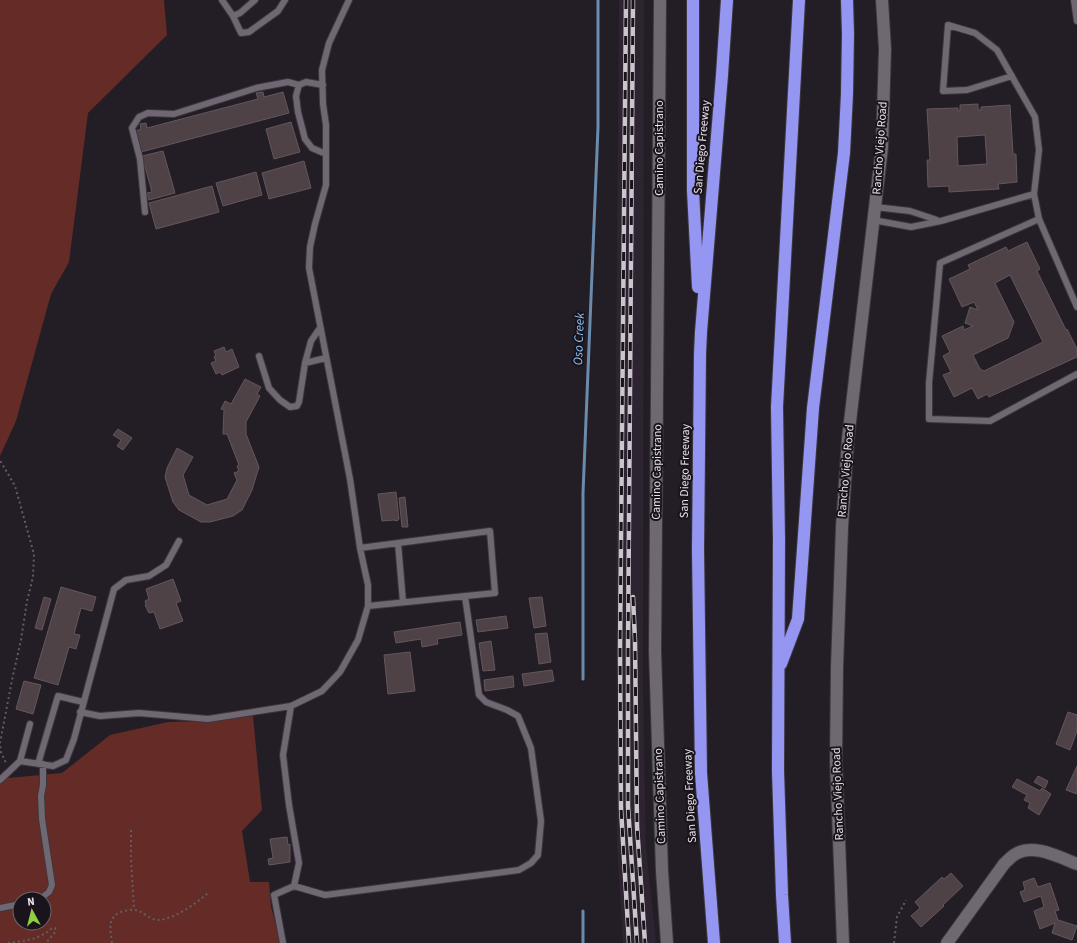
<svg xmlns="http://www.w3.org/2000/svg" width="1077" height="943" viewBox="0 0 1077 943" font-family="'Source Sans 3',sans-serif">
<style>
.built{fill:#2d2331}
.green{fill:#652c27;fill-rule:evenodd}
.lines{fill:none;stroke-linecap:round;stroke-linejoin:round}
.stream{stroke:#698cae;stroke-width:3}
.building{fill:#4f4247;stroke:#63575c;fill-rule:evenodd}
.lane-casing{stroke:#3c373e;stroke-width:8}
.street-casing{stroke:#3c373e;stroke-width:14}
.secondary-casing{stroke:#3c373e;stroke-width:14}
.highway-casing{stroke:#3c373e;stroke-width:14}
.path{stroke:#625c64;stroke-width:2;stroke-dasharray:2 3;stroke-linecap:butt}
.lane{stroke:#6f6872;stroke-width:6}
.street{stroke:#6f6872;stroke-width:12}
.secondary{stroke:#6f6872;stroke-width:12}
.highway{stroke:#9596f1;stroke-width:12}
.rail-casing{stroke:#cbc6cc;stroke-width:4.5}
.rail{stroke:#19131b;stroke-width:3;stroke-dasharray:9;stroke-linecap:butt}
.labels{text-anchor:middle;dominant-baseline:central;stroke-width:4;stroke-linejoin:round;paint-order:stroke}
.street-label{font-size:12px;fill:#e6e1e7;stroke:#19131b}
.water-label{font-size:13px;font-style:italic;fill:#8ac5fc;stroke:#19131b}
</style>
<rect width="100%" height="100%" fill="#231d25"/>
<path class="built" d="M619 0H644L643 685 646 846 656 943H623L617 848 616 364Z"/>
<path class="green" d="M0 0H164L167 35 88 113 69 262 51 294 16 421 0 456Z
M253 716 262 810 242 831 250 882H269L271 907 281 943H0V776L8 778 62 773 110 735 168 722 210 721ZM20 899H44V923H20Z"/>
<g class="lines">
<path class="stream" d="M583 679V493L598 127V0
M583 943V911"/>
</g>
<path class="building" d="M263 92 264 97 283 92 289 113 141 152 136 131 141 129 140 124 146 123 147 128 258 99 256 93Z
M978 104V110H981V107L1010 105 1013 154H1016L1017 182 998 184 999 189 949 192V186L928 187 927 160H930L927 109 958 108V111H960V105ZM985 135 987 164 958 166 957 137Z
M291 122 300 152 274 159 266 129Z
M163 151 175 193 149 200 147 193 152 192 142 156Z
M304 161 311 188 269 199 262 173Z
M256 172 262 195 223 206 216 183Z
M212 186 219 212 156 229 149 203Z
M1027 242 1040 269 1037 271 1066 330 1067 329 1077 349V357L989 397 987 394 978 399 972 388 954 397 943 375 951 372 943 356 950 352 942 336 963 326 964 330 973 326 965 323 970 307 978 310 974 302 962 307 949 279 970 269 968 265 1006 247 1008 251ZM1010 275 1043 342 984 371 980 369 973 355 1008 338 1014 322 995 283Z
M224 347 226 352 232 349 239 367 222 375 220 372 216 374 211 363 216 361 214 357 216 356 214 351Z
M245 379 261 387 257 394 260 396 246 422V434L259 467 252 490 242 510 233 516 210 522H201L179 510 173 502 165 477 167 468 177 448 193 457 183 475 189 495 207 505 227 499 237 480 234 473 239 471 237 466 239 465 227 434H223L224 410 221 409 225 401 231 404Z
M118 429 132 438 123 450 117 446 121 440 113 435Z
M396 492 399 519 397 521 394 520 382 521 378 494Z
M405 497 408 527H402L399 498Z
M173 579 181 601 176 603 183 621 160 629 154 612 149 613 145 605 146 604 145 601 149 599 146 589Z
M61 587 96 597 92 611 81 608 74 634 80 635 76 649 69 647 58 685 34 678Z
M44 597 51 599 42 630 35 628Z
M542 597 546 626 534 628 529 598Z
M506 616 508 628 478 632 476 620Z
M460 622 462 635 437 639 438 644 422 647 421 639 396 643 394 632Z
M547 633 551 662 539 664 535 634Z
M491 641 495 670 483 671 479 643Z
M410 652 415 691 388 694 384 655Z
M552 670 554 681 524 686 522 674Z
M513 676 514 687 485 691 484 680Z
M24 681 41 685 33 714 16 709Z
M1068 712 1077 715V731L1070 750 1056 744Z
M1077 766V794L1066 790Z
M1038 776 1048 781 1045 788 1034 782Z
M1017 779 1040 791 1042 788 1051 794 1039 815 1028 808 1030 803 1024 800 1027 795 1012 787Z
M287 837 288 845 290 844V862L269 865 268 859 273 858 270 839Z
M951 873 963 886 943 905 944 906 921 927 911 916 920 908 915 902 942 877 944 879Z
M1034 878 1038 887 1050 883 1059 910 1055 911 1058 920 1077 926 1072 940 1052 933 1055 923 1040 929 1034 911 1044 907 1041 896 1024 902 1020 892 1025 890 1023 882Z"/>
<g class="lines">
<defs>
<path id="lane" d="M222 0 233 16 240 13 255 0
M1074 0 1077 21
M233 16 241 33 249 32 278 11 285 0
M1012 76 967 90 943 91 948 25 975 33 997 50 1035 117 1039 150 1034 194 1039 219 1077 307
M323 85 306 82 299 85 296 96 298 112 305 139 312 148 326 154
M875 207 910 211 937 220
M145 212 140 159 132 128 139 117 148 113 174 114 256 88 288 82 299 85
M1039 219 940 263 929 383V419L990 421 1077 374
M873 220 911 227 941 221 1034 194
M320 328 311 341 305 363 326 358
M259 356 269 388 280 400 290 407 297 406 299 402 305 363
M398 543 403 602
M360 548 490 531 495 593 368 606
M80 712 100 716 139 713 208 719 291 706 322 691 340 672 358 640 368 606V585L360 548 350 479 309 268 310 247 315 224 326 185V125L323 104 322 70 329 43 349 0
M30 724 20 761 53 766 66 760 74 739 114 589 126 580 149 576 166 565 179 541
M38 764 58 696 83 702
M0 780 20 761
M294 886 325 895 519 870 531 863 538 855 541 821 531 748 518 716 507 710 486 702 479 695 465 596
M40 899 49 892 52 885 42 819 41 796 43 785V764
M0 908 20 904
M283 943 274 895 294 886 299 863 289 805 283 755 291 706"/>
<path id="street" d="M947 943 1004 864C1007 861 1010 858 1014 855 1032 842 1059 857 1077 864"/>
<path id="secondary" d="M660 0 655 651 662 871 667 943
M843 943 836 761 837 667 842 527 848 439 882 147 885 49 882 0"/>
<path id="highway" d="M693 0V191L698 287
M781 664 798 619 813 408 844 153 847 94 848 34 847 0
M714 943 701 773 698 550 700 354 701 332 722 75 727 0
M785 943 782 895 778 771 779 540 777 407 799 0"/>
</defs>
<use href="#lane" class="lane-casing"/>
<use href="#street" class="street-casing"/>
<use href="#secondary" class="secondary-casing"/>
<use href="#highway" class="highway-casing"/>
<path class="path" d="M0 462H1L15 486 34 554 33 577 27 601 21 640 12 680 0 743 1 752 6 763
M131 830V859L134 910
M8 943 24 941 36 938 46 933 51 929 55 928 56 931 46 943
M112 943C110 929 107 915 124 911 129 910 135 909 139 911 145 914 151 920 158 920 175 919 197 903 209 892
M894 943 897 917 906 900"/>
<use href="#lane" class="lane"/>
<use href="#street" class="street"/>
<use href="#secondary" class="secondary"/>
<use href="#highway" class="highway"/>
<defs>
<path id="rail" d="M626 0 620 651 621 808 629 943
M633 0 628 650V806L637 943
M633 597 635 641 637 826 645 943"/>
</defs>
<use href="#rail" class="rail-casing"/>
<use href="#rail" class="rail"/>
</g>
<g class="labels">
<g class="street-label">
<text transform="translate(702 147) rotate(-85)">San Diego Freeway</text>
<text transform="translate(659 148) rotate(-90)">Camino Capistrano</text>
<text transform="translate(880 148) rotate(-86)">Rancho Viejo Road</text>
<text transform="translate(685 471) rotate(-89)">San Diego Freeway</text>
<text transform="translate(846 471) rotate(-85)">Rancho Viejo Road</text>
<text transform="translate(657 472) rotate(-89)">Camino Capistrano</text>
<text transform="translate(838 794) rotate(-92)">Rancho Viejo Road</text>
<text transform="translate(660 796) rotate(-92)">Camino Capistrano</text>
<text transform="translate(690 796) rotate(-93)">San Diego Freeway</text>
</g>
<g class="water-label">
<text transform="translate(579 339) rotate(-88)">Oso Creek</text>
</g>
</g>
<g transform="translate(32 911) rotate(353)"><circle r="19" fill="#19131b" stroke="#6b656d"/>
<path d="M0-3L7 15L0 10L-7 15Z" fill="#8ece43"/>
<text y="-6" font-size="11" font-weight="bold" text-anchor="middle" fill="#e6e1e7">N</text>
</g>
</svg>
